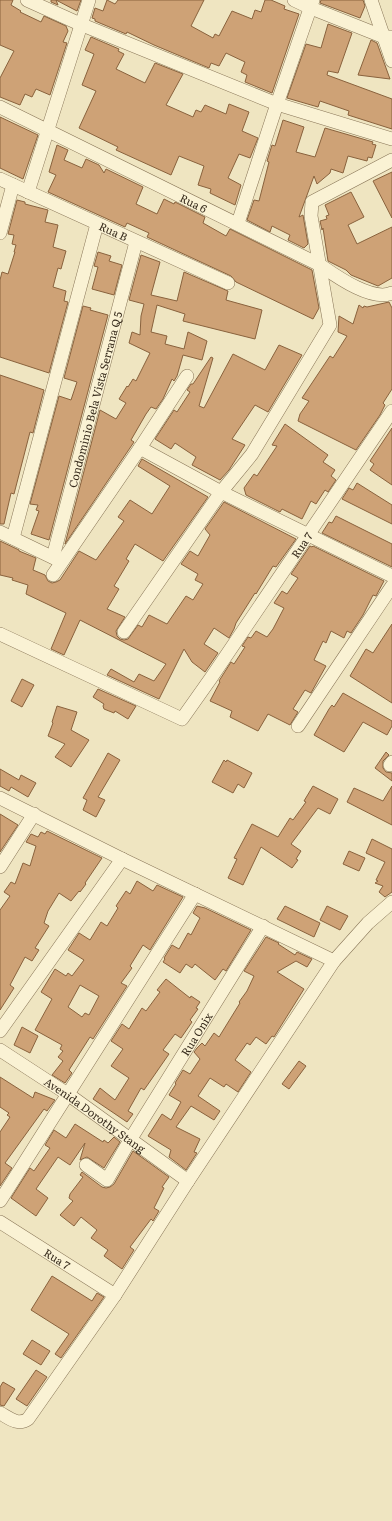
<svg xmlns="http://www.w3.org/2000/svg" width="392" height="1521" viewBox="0 0 392 1521" font-family="Literata,serif">
<style>
.building{fill:#cea276;stroke:#89623d;fill-rule:evenodd}
.lines{fill:none;stroke-linecap:round;stroke-linejoin:round}
.minor-casing{stroke:#897658;stroke-width:14}
.minor{stroke:#faf2d4;stroke-width:13}
.labels{text-anchor:middle;dominant-baseline:central;stroke-width:3.5;stroke-linejoin:round;paint-order:stroke}
.street-label{font-size:11px;fill:#382c1d;stroke:#f6efd1}
</style>
<rect width="100%" height="100%" fill="#efe5c1"/>
<path class="building" d="M0 0H13L11 5 21 11 20 12 41 22 44 16 66 26 68 31 63 42 67 43 50 95 36 89 32 97 25 94 20 105 0 97V78L14 51 0 45Z
M51 0H81L77 11 56 0 58 5 51 2Z
M107 0 115 4 118 0H204L191 26 213 38 215 34 219 36 232 11 252 19 255 10 261 12 265 0H271L285 6 284 9 299 14 272 93 245 82 247 75 241 72 245 62 226 53 219 66 211 63 209 68 154 45 127 32 126 34 95 21V19L92 18 95 8 103 11Z
M321 0H363L365 6 360 18 320 3Z
M328 24 352 33 338 73 328 71 327 75 392 99V129L348 115 349 111 320 101 318 107 287 98 306 44 321 48Z
M91 37 119 49 118 51 124 54 116 69 145 83 155 63 183 74 166 105 193 117 196 110 201 112 205 105 226 114 229 104 249 112 242 131 258 138 250 158 239 154 228 178 241 185 235 205 210 193 211 189 198 185 204 166 179 156 171 175 116 150 118 147 79 128 96 91 82 85 94 54 85 50Z
M371 40 377 43 390 79 358 75Z
M0 117 38 135 23 179 0 168Z
M283 120 304 127 296 152 315 157 325 128 373 142 372 144 376 145 372 158 368 157 367 161 348 156 343 173 331 169 330 173 317 184 314 176 299 217 303 215 308 244 304 248 288 240 290 235 272 226 270 232 247 220 254 200 259 201 269 162 267 161 272 145 275 146Z
M57 145 68 150 64 160 82 168 86 159 99 165 104 173 106 169 143 187 136 204 157 214 164 199 174 204 175 202 205 217 203 223 226 236 230 229 312 270 319 308 313 319 236 282 231 276 147 237 149 233 127 223 125 227 48 192 56 175 49 172Z
M392 172V218L373 181Z
M351 192 364 217 348 225 357 244 392 227V278L378 286 351 275 346 270 328 261 323 228 322 230 320 221 327 219 326 216 329 215 325 205Z
M17 200 25 202V204L48 210 45 222 58 225 53 247 66 251 61 269 58 268 53 287 66 291 64 301 68 302 49 373 0 357V280L2 272 8 274 15 252H14L16 245 12 244 14 235 8 234Z
M98 252 111 256 109 261 122 265 114 295 92 289 98 267 94 266Z
M141 255 160 262 151 295 177 301 184 272 228 291 226 300 262 310 255 339 183 321 185 314 157 305 151 332 167 336 165 344 184 349 188 332 207 341 202 360 183 355 177 376 174 381 172 379 163 399 156 409 151 407 146 414 131 440 134 442 65 544 100 410 116 419 126 403 119 399 127 386 128 387 133 379 136 381 150 353 129 343 132 332 140 335 141 316 144 304 129 300Z
M389 302 392 308V389L383 403 385 405 380 415 356 450 298 421 300 414 309 401 302 398 330 356 333 358 347 336 338 332 339 316 353 324 359 305 363 308 364 306 367 307Z
M83 306 91 308 90 310 108 315 49 540 31 534 39 511 36 510 38 505 30 504 59 396 71 400 77 382 64 378Z
M279 345 302 355 268 412 255 405 232 439 245 445 229 470 220 480 192 465 196 457 175 443 171 449 155 439 174 410 177 412 190 392 187 390 191 384H193L211 357 213 358 199 406 204 408 233 354 265 370Z
M0 375 44 390 33 433 30 432 14 494 11 493 4 524H0Z
M285 424 328 455 323 462 335 470 331 476 336 480 328 492 325 490 316 504 311 501 302 519 282 509 280 512 246 495 244 488 254 474 257 476 277 446 272 445Z
M392 428V485L370 470 374 464 370 461Z
M142 459 208 497 163 561 135 544 126 559 129 561 114 586 119 589 107 609 125 617 116 631 117 636 120 639 124 640 128 639 138 625 142 627 149 615 167 624 186 596 193 600 203 584 195 580 198 574 181 564 190 551 198 556 210 535 205 529 224 502 296 539 276 567 273 566 256 594 255 593 236 623 234 629 229 638 214 628 204 644 218 653 205 672 192 662 184 649 159 699 107 675 111 669 134 682 139 674 154 681 166 664 80 620 64 655 51 649 66 613 26 594 28 585 12 580 13 578 0 575V541L19 550V551L36 558 33 570 45 575 48 581 52 583 56 582 60 580 79 551 96 560 124 521 118 517 130 500 152 514 170 486 138 466Z
M357 483 392 505V524L342 499 349 488 353 490Z
M336 516 392 544V567L322 533 329 522 332 523Z
M310 546 312 547 313 546 384 581 376 596 373 595 363 615 351 633 347 631 344 638 331 631 326 643 323 641 314 660 326 666 311 693 305 690 293 709 298 712 290 725 268 714 258 731 230 717 232 711 210 701 220 682 219 681 231 662 234 664 245 647 242 646 248 637 251 638 256 631 267 637 273 629 284 608 274 603 282 591 287 594 298 578 291 574Z
M392 624V703L350 676 366 649 373 653Z
M22 679 34 685 22 707 11 701Z
M98 689 136 706 128 719 115 711 114 713 104 709 103 706 104 704 93 697Z
M343 693 392 721V726L387 735 363 722 344 752 314 735 329 709 332 705 334 707Z
M57 706 77 712 71 730 89 740 71 767 55 757 65 744 48 736 53 723 52 722Z
M386 752 389 755 383 761V768L386 772 392 773V781L375 768Z
M108 753 120 760 98 797 105 800 96 817 83 810 87 800 83 798Z
M224 760 226 762 227 760 252 773 244 788 238 784 233 793 212 782Z
M0 769 19 780 21 775 36 783 28 797 11 787 9 791 0 786Z
M313 786 338 799 330 814 318 808 291 844 301 851 296 859 298 860 292 868 261 847 243 885 228 878 237 859 234 858 252 824 278 837 290 818 293 820 306 802 304 801Z
M392 786V825L347 802 354 788 383 801Z
M0 814 18 825 0 852Z
M47 831 102 858 85 883 86 884 80 892 79 891 71 901 59 893 48 911 44 923 49 926 35 948 39 950 32 961 25 957 10 985 14 988 0 1010V910L10 896 4 892 11 882 15 884 23 863 30 866 36 846 26 842 31 834 38 837 41 832 45 834Z
M372 839 392 849V892L385 897 379 892 383 886 375 883 378 881 376 880 385 862 366 853Z
M349 851 365 858 359 871 343 864Z
M137 881 153 891 157 885 183 897 150 950 143 945 130 966 132 968 121 983 127 986 93 1039 90 1037 69 1070 72 1073 65 1083 52 1075 63 1061 58 1057 63 1051 60 1049 62 1045 35 1030 52 999 41 992 55 969 66 976 68 973 72 976 84 960 68 950 79 933 90 940 101 922 107 926 118 908 116 906 126 891 130 894ZM80 985 99 996 89 1015 85 1013 82 1017 68 1007Z
M197 906 205 908 251 930 226 971 223 969 215 980 195 964 192 968 186 964 180 973 163 962 165 959 164 958 172 945 179 949 188 933 191 935 200 918 193 913Z
M285 906 320 923 314 937 277 919Z
M327 906 348 916 340 930 320 920Z
M266 937 279 943 278 944 295 955 297 952 312 959 307 967 296 961 277 972 304 989 274 1037 272 1036 266 1044 256 1037 250 1045 247 1043 235 1060 251 1072 238 1092 226 1084 224 1087 210 1078 198 1096 220 1111 214 1120 191 1106 176 1127 200 1139 194 1152 197 1153 186 1170 169 1157 171 1150 148 1136 162 1114 171 1120 181 1102 169 1095 176 1084 175 1083 183 1070 190 1074 200 1059 194 1052 197 1048 202 1043 205 1046 214 1033 219 1037 240 1003 239 1002 247 991 254 976 244 971Z
M166 979 190 998 191 996 200 1002 196 1008 198 1009 190 1020 192 1022 181 1038 175 1034 163 1050 169 1054 144 1090 141 1088 128 1111 133 1114 127 1122 93 1099 100 1088 115 1100 129 1078 111 1066 123 1049 111 1041 122 1024 129 1029 142 1008 146 1011 160 992 157 990Z
M22 1027 38 1036 30 1053 14 1045Z
M299 1061 306 1066 289 1089 282 1084Z
M0 1077 33 1098 35 1092 55 1100 47 1111 44 1109 5 1163 12 1168 0 1186V1132L10 1117 7 1115 9 1113 0 1107Z
M75 1124 103 1142 104 1140 108 1143 114 1137 120 1142 104 1168 87 1157 80 1160 85 1143 70 1165 58 1157 36 1189 48 1198 36 1216 11 1198 30 1168 34 1171 50 1148 45 1145 54 1130 66 1138Z
M133 1151 169 1177 162 1187 164 1188 154 1208 159 1211 153 1221 151 1219 130 1247 134 1250 122 1269 104 1256 108 1250 91 1238 97 1230 81 1217 74 1226 60 1215 73 1201 69 1198 70 1194 83 1177 80 1175 82 1172 102 1187 106 1188 110 1187 114 1184Z
M52 1276 92 1301 97 1293 104 1297 61 1358 55 1354 69 1334 31 1310Z
M32 1340 50 1351 41 1365 23 1354Z
M36 1370 47 1377 27 1406 16 1399Z
M3 1382 15 1389 4 1406 0 1405V1387Z"/>
<g class="lines">
<defs>
<g id="minor">
<path d="M27 0 80 24 277 104 392 139"/>
<path d="M294 0 311 8 384 37H392"/>
<path d="M371 0 392 61"/>
<path id="s1" d="M0 107 320 265C336 276 372 302 392 293"/>
<path id="s2" d="M0 179 228 283"/>
<path d="M28 192 89 0"/>
<path d="M238 223 277 104 313 0"/>
<path d="M0 233 13 185"/>
<path d="M140 448 221 492 392 576"/>
<path d="M0 532 60 561"/>
<path d="M13 538 97 224"/>
<path id="s3" d="M53 557 136 242"/>
<path d="M53 575 140 448 187 376"/>
<path d="M124 632 221 492 252 454 330 325 311 216 312 202 392 160"/>
<path id="s4" d="M0 634 182 719 211 678 392 411"/>
<path d="M298 726 392 586"/>
<path d="M390 765 392 762"/>
<path d="M0 798 122 859 334 961"/>
<path d="M0 867 34 814"/>
<path d="M0 1031 122 859"/>
<path id="s5" d="M0 1050 69 1095 188 1181"/>
<path id="s6" d="M86 1165 107 1180 130 1140 263 926"/>
<path d="M0 1201 195 894"/>
<path id="s7" d="M0 1222 115 1295"/>
<path d="M0 1413C9 1418 18 1426 28 1419L115 1295 188 1181 334 961 368 923 392 902"/>
</g>
</defs>
<use href="#minor" class="minor-casing"/>
<use href="#minor" class="minor"/>
</g>
<g class="labels">
<g class="street-label">
<text stroke="none"><textPath href="#s1" startOffset="216">Rua 6</textPath></text>
<text stroke="none"><textPath href="#s2" startOffset="125">Rua B</textPath></text>
<text stroke="none"><textPath href="#s3" startOffset="163">Condominio Bela Vista Serrana Q 5</textPath></text>
<text stroke="none"><textPath href="#s4" startOffset="412">Rua 7</textPath></text>
<text stroke="none"><textPath href="#s6" startOffset="197">Rua Onix</textPath></text>
<text stroke="none"><textPath href="#s5" startOffset="115">Avenida Dorothy Stang</textPath></text>
<text stroke="none"><textPath href="#s7" startOffset="68">Rua 7</textPath></text>
</g>
</g>
</svg>
